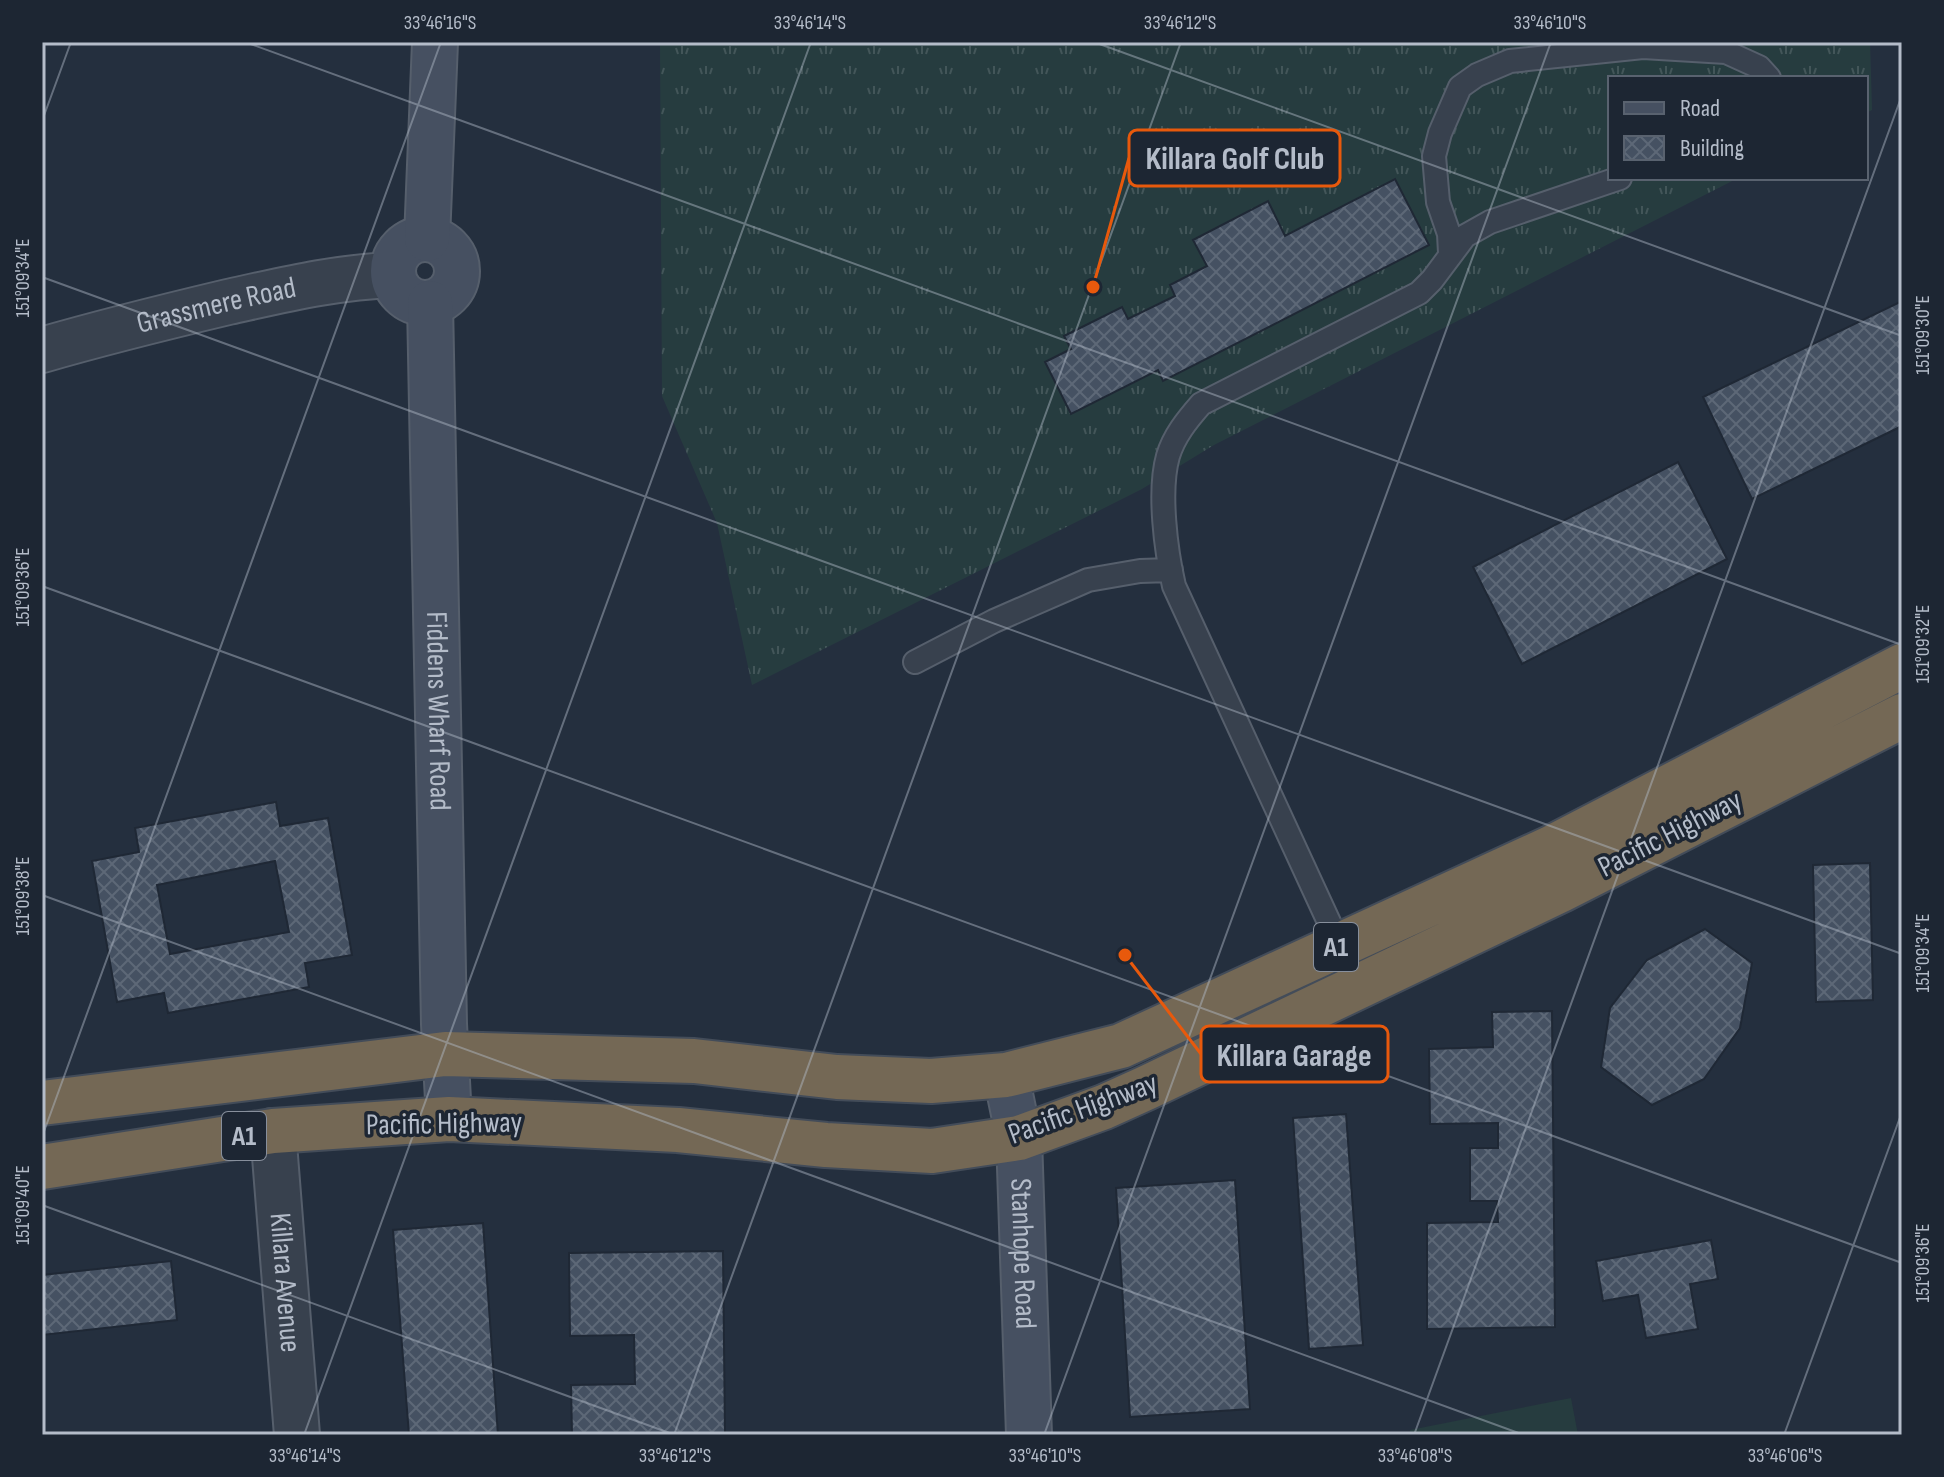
<svg xmlns="http://www.w3.org/2000/svg" width="1944" height="1477" viewBox="0 0 1944 1477" font-family="'Sofia Sans Condensed',sans-serif">
<style>
.grass{fill:url(#grass-tufts)}
.pitch{fill:#263c3f}
.building{fill:url(#building-cross-hatch);stroke:#1f2835;stroke-width:2;fill-rule:evenodd}
.lines{fill:none;stroke-linecap:round;stroke-linejoin:round}
.lane-casing{stroke:#565f6c;stroke-width:26}
.street-casing{stroke:#565f6c;stroke-width:48}
.secondary-casing{stroke:#565f6c;stroke-width:48}
.highway-casing{stroke:#434c59;stroke-width:48}
.lane{stroke:#38414e;stroke-width:22}
.street{stroke:#38414e;stroke-width:44}
.secondary{stroke:#465061;stroke-width:44}
.highway{stroke:#746855;stroke-width:44}
.ticks{fill:none;stroke:#b4bcc9;stroke-width:2;stroke-opacity:0.45}
.labels{text-anchor:middle;dominant-baseline:central;stroke-width:7;stroke-linejoin:round;paint-order:stroke}
.shield{fill:#1d2633;stroke:#878f9c;stroke-width:2}
.shield-label{font-size:28px;font-weight:bold;fill:#b4bcc9}
.street-label{font-size:30px;fill:#b4bcc9;stroke:#1d2633}
.leader{fill:none;stroke:#e8590c;stroke-width:3}
.callout-dot{fill:#e8590c;stroke:#1d2633;stroke-width:3}
.callout{fill:#1d2633;stroke:#e8590c;stroke-width:3}
.callout-label{font-size:32px;text-anchor:middle;font-weight:bold;fill:#b4bcc9}
.neatline{fill:none;stroke:#b4bcc9;stroke-width:3}
.ticks-label{font-size:20px;text-anchor:middle;fill:#b4bcc9}
</style>
<defs>
<pattern id="grass-tufts" width="24" height="20" patternUnits="userSpaceOnUse" patternTransform="scale(2)"><rect width="24" height="20" fill="#263c3f"/><path d="M3 7l-1-3M5 7V3M7 7l1-3M15 17l-1-3M17 17v-4M19 17l1-3" fill="none" stroke="#435659"/></pattern>
<pattern id="building-cross-hatch" width="8" height="8" patternUnits="userSpaceOnUse" patternTransform="scale(2)"><rect width="8" height="8" fill="#455162"/><path d="M0 0l8 8M0 8l8-8" fill="none" stroke="#5d6877"/></pattern>
</defs>
<rect width="100%" height="100%" fill="#242f3e"/>
<path class="grass" d="M660 42H1870L1872 110 1866 113V78H1610V178H1738L1214 445 1142 489 752 685 717 523 662 396Z"/>
<path class="pitch" d="M1571 1398 1578 1435H1411L1410 1430Z"/>
<path class="building" d="M1395 179 1429 245 1163 381 1158 370 1071 414 1045 362 1071 349 1064 336 1122 307 1128 319 1175 296 1170 285 1207 266 1193 240 1268 201 1285 236Z
M1902 301V426L1752 499 1703 397Z
M1678 462 1727 559 1522 664 1473 567Z
M276 802 280 826 328 818 352 955 305 963 309 987 168 1013 164 993 117 1002 92 861 139 852 135 828ZM275 861 289 932 170 954 157 885Z
M1870 863 1873 1000 1816 1002 1813 865Z
M1705 929 1752 963 1740 1028 1704 1079 1652 1105 1601 1067 1610 1008 1647 960Z
M1552 1011 1555 1327 1427 1329V1223L1498 1222 1497 1201H1470V1148H1498V1123L1430 1124 1429 1049 1493 1047 1492 1012Z
M1346 1114 1363 1345 1309 1349 1293 1118Z
M1235 1180 1250 1409 1130 1417 1116 1188Z
M483 1223 498 1435H409L393 1230Z
M1711 1240 1718 1279 1690 1284 1698 1329 1646 1338 1638 1295 1603 1301 1596 1261Z
M723 1251 725 1435H572L571 1385 635 1384 634 1335 570 1336 569 1253Z
M171 1261 177 1320 42 1335V1275Z"/>
<g class="lines">
<defs>
<path id="lane" d="M1450 253 1449 234 1438 202 1434 156 1440 133 1460 87 1477 75 1510 61 1643 47 1726 52 1759 67 1769 78
M915 662 994 621 1088 580 1140 571 1171 570
M1340 946 1174 586C1166 551 1158 491 1168 456 1174 436 1187 420 1201 404L1419 293 1432 280 1465 236 1490 222 1620 178"/>
<g id="street">
<path id="s1" d="M42 350C104 332 165 317 228 302 283 290 336 277 393 275"/>
<path id="s2" d="M273 1131 297 1435"/>
</g>
<g id="secondary">
<circle cx="425" cy="271" r="32"/>
<path d="M427 239 435 42"/>
<path id="s3" d="M430 303 444 1024 449 1119"/>
<path id="s4" d="M1006 1075 1019 1138 1029 1435"/>
</g>
<path id="highway" d="M42 1103 445 1054 694 1061 837 1077 931 1081 1006 1075 1121 1046 1551 848 1902 666
M42 1167 273 1131 449 1119 678 1130 826 1145 932 1151 1019 1138 1104 1107 1146 1088 1561 890 1902 716"/>
</defs>
<use href="#lane" class="lane-casing"/>
<use href="#street" class="street-casing"/>
<use href="#secondary" class="secondary-casing"/>
<use href="#highway" class="highway-casing"/>
<use href="#lane" class="lane"/>
<use href="#street" class="street"/>
<use href="#secondary" class="secondary"/>
<use href="#highway" class="highway"/>
</g>
<path class="ticks" d="M245 42 1902 645M1094 42 1902 336M42 121 71 42M42 277 1902 954M42 586 1902 1263M42 895 1524 1435M42 1137 441 42M42 1205 675 1435M304 1435 811 42M674 1435 1181 42M1044 1435 1551 42M1414 1435 1902 95M1784 1435 1902 1112"/>
<g class="labels">
<g class="shield">
<rect x="1314" y="923" width="44" height="48" rx="6"/>
<rect x="222" y="1112" width="44" height="48" rx="6"/>
</g>
<g class="shield-label">
<text x="1336" y="947">A1</text>
<text x="244" y="1136">A1</text>
</g>
<g class="street-label">
<text stroke="none"><textPath href="#s1" startOffset="180">Grassmere Road</textPath></text>
<text stroke="none"><textPath href="#s3" startOffset="408">Fiddens Wharf Road</textPath></text>
<text transform="translate(1670 834) rotate(-27)">Pacific Highway</text>
<text transform="translate(1083 1109) rotate(-20)">Pacific Highway</text>
<text transform="translate(444 1124) rotate(-1)">Pacific Highway</text>
<text stroke="none"><textPath href="#s4" startOffset="180">Stanhope Road</textPath></text>
<text stroke="none"><textPath href="#s2" startOffset="152">Killara Avenue</textPath></text>
</g>
</g>
<path class="leader" d="M1093 287L1129 158M1125 955L1201 1054"/>
<g class="callout-dot">
<circle cx="1093" cy="287" r="8"/>
<circle cx="1125" cy="955" r="8"/>
</g>
<g class="callout">
<rect x="1129" y="130" width="211" height="56" rx="8"/>
<rect x="1201" y="1026" width="187" height="56" rx="8"/>
</g>
<g class="callout-label">
<text x="1235" y="169">Killara Golf Club</text>
<text x="1294" y="1066">Killara Garage</text>
</g>
<rect width="1944" height="1477" fill="none" stroke="#1d2633" stroke-width="88"/>
<rect x="1608" y="76" width="260" height="104" fill="#1d2633" stroke="#59626f" stroke-width="2"/>
<rect x="1624" y="102" width="40" height="12" fill="#465061" stroke="#59626f" stroke-width="2"/>
<text x="1680" y="116" font-size="24" fill="#b4bcc9">Road</text>
<rect x="1624" y="136" width="40" height="24" fill="url(#building-cross-hatch)" stroke="#59626f" stroke-width="2"/>
<text x="1680" y="156" font-size="24" fill="#b4bcc9">Building</text>
<rect x="44" y="44" width="1856" height="1389" class="neatline"/>
<g class="ticks-label">
<text x="440" y="29">33°46'16"S</text>
<text x="810" y="29">33°46'14"S</text>
<text x="1180" y="29">33°46'12"S</text>
<text x="1550" y="29">33°46'10"S</text>
<text transform="translate(22 278) rotate(-90)" y="7">151°09'34"E</text>
<text transform="translate(1922 335) rotate(-90)" y="7">151°09'30"E</text>
<text transform="translate(22 587) rotate(-90)" y="7">151°09'36"E</text>
<text transform="translate(1922 644) rotate(-90)" y="7">151°09'32"E</text>
<text transform="translate(22 896) rotate(-90)" y="7">151°09'38"E</text>
<text transform="translate(1922 953) rotate(-90)" y="7">151°09'34"E</text>
<text transform="translate(22 1205) rotate(-90)" y="7">151°09'40"E</text>
<text transform="translate(1922 1263) rotate(-90)" y="7">151°09'36"E</text>
<text x="305" y="1462">33°46'14"S</text>
<text x="675" y="1462">33°46'12"S</text>
<text x="1045" y="1462">33°46'10"S</text>
<text x="1415" y="1462">33°46'08"S</text>
<text x="1785" y="1462">33°46'06"S</text>
</g>
</svg>
